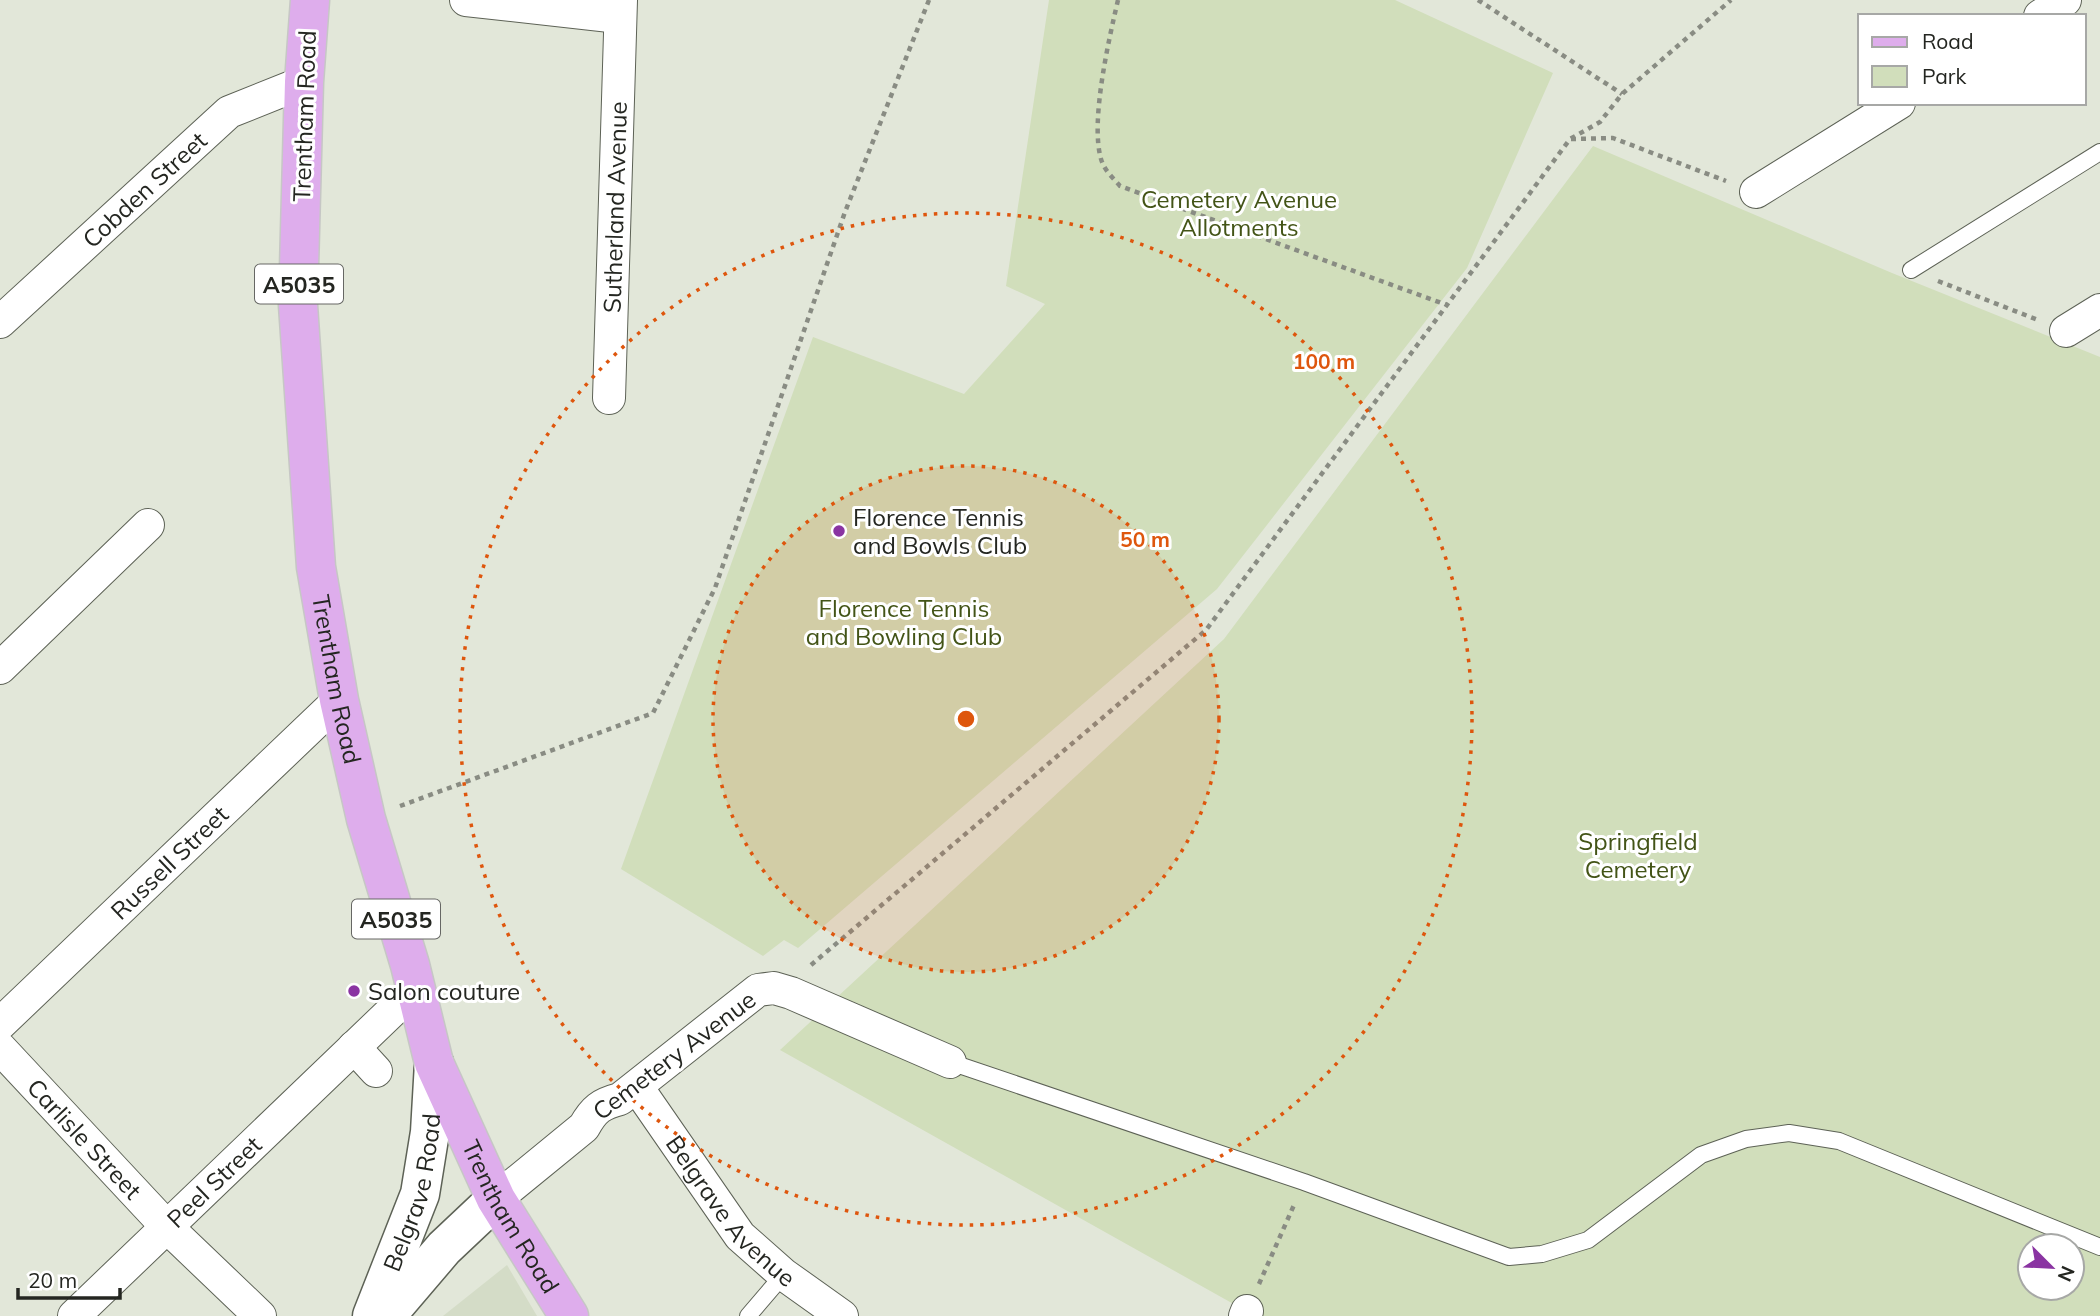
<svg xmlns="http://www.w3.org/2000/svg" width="2100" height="1316" viewBox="0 0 2100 1316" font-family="Mulish,sans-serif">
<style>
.built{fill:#d4dcc7}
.green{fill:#d1debb;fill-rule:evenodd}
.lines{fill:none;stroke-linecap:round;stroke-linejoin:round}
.lane-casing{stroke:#5d6256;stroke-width:18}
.street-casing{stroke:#5d6256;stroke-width:34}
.secondary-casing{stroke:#5d6256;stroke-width:41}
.primary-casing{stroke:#c6c7c5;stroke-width:41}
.path{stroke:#898c83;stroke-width:4.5;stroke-dasharray:5 5;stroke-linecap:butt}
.lane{stroke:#fff;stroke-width:16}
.street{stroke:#fff;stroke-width:32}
.secondary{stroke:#fff;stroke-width:38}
.primary{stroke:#deadec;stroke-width:38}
.ring{fill:none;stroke:#de560d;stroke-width:3.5;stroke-dasharray:3.5 7}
.poi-dot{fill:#8a34a2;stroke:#fff;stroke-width:2.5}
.labels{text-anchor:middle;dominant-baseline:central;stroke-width:6;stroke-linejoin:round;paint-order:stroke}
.shield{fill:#fff;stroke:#666764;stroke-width:2}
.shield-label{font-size:23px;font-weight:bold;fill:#242621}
.street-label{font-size:24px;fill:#242621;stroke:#fff}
.park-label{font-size:24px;fill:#435417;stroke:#fff}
.poi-label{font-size:24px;fill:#242621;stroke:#fff;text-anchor:start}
.centre{fill:#de560d;stroke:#fff;stroke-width:3.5}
.ring-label{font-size:21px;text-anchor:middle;font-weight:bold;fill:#de560d;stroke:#fff;stroke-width:6;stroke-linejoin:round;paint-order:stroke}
</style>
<rect width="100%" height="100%" fill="#e2e7d9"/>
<path class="built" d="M507 1265 537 1316H443Z"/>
<path class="green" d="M1049 0H1395L1553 73 1467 268 1217 589 798 948 784 940 763 956 621 869 813 337 964 394 1045 304 1006 286Z
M1593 146 1892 273 2100 357V1316H1255L780 1050 1224 639ZM2030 1246H2072V1288H2030Z"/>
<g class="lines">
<defs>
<path id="lane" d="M1911 270 2100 152
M950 1062 1304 1182 1509 1257 1542 1254 1588 1240 1701 1155 1746 1139 1789 1133 1839 1141 2100 1247
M748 1316 784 1274"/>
<g id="street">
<path d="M466 0 619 17"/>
<path d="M2040 16 2065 0"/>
<path d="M1756 192 1899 103"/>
<path id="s1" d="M0 322 229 112 304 82"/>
<path d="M2066 331 2100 310"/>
<path id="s2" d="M609 398 621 0"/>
<path d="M0 668 148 525"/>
<path id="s3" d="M0 1024 339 700"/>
<path d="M354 1047 376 1071"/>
<path id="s4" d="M0 1048 168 1228 260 1316"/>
<path id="s5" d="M637 1087 740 1236 783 1274 842 1316"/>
<path d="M496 1199 584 1127C594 1109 601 1104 620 1099L758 990 774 988 791 993 950 1062"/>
<path id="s6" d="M74 1316 416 988"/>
<path d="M1245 1316 1247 1311"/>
</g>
<g id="secondary">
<path id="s7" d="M372 1316 420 1194 430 1132 434 1063"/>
<path d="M386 1316 444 1248 496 1199"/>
</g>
<g id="primary">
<path id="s8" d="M310 0 304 82 298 305 316 567 339 700 366 819 410 965 434 1063 496 1199 569 1316"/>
</g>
</defs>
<use href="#lane" class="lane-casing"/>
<use href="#street" class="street-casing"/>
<use href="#secondary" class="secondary-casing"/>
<use href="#primary" class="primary-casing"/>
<path class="path" d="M1118 0C1109 39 1090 121 1101 159 1104 170 1113 178 1120 186L1447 305
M1478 0 1622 94
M1571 139 1613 138 1726 181
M1938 281 2038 320
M400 806 653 713 715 588 845 212 929 0
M811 965 1206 630 1570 139 1600 122 1622 94 1731 0
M1259 1284 1294 1205"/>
<use href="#lane" class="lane"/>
<use href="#street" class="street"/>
<use href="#secondary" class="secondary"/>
<use href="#primary" class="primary"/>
</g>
<circle cx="966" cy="719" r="253" fill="#de560d" fill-opacity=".12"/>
<g class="ring">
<circle cx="966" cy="719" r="253"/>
<circle cx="966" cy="719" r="506"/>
</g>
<g class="poi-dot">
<circle cx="839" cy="531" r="7"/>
<circle cx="354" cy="991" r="7"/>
</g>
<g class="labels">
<g class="shield">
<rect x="255" y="264.5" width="88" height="39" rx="5"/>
<rect x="352" y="899.5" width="88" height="39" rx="5"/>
</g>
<g class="shield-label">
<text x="299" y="284">A5035</text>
<text x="396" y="919">A5035</text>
</g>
<g class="street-label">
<text transform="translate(304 116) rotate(-88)">Trentham Road</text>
<text stroke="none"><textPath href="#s1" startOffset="196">Cobden Street</textPath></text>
<text stroke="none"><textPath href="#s2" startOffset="191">Sutherland Avenue</textPath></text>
<text stroke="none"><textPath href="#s8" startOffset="682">Trentham Road</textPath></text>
<text stroke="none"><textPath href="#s3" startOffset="234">Russell Street</textPath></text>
<text transform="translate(674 1055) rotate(-37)">Cemetery Avenue</text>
<text stroke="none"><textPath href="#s4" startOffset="124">Carlisle Street</textPath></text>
<text stroke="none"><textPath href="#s6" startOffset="194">Peel Street</textPath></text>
<text stroke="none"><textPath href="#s7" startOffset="131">Belgrave Road</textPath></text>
<text stroke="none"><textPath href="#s5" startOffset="156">Belgrave Avenue</textPath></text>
<text stroke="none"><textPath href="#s8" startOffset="1250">Trentham Road</textPath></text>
</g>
<g class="park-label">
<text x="1239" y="199">Cemetery Avenue<tspan x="1239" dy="28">Allotments</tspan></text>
<text x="904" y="608">Florence Tennis<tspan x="904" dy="28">and Bowling Club</tspan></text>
<text x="1638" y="841">Springfield<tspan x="1638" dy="28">Cemetery</tspan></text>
</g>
<g class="poi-label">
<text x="853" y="517">Florence Tennis<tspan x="853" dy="28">and Bowls Club</tspan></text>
<text x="368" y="991">Salon couture</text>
</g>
</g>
<circle cx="966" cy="719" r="10" class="centre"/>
<g class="ring-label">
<text x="1324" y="369">100 m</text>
<text x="1145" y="547">50 m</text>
</g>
<rect x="1858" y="14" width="228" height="91" fill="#ffffff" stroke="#a7a8a6" stroke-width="2"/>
<rect x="1872" y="37" width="35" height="10" fill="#deadec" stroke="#a7a8a6" stroke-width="2"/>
<text x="1922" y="49" font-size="21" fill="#242621">Road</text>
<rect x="1872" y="66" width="35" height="21" fill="#d1debb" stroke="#a7a8a6" stroke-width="2"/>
<text x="1922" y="84" font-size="21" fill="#242621">Park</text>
<g transform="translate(2051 1267) rotate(114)"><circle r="33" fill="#ffffff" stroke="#a7a8a6" stroke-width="2"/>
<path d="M0-5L12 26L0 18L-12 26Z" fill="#8a34a2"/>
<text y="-10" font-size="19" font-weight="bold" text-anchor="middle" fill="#242621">N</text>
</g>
<path d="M18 1288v10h102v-10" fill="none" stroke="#242621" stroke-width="3.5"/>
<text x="28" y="1288" font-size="21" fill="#242621" stroke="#ffffff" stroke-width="5" paint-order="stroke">20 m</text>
</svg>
